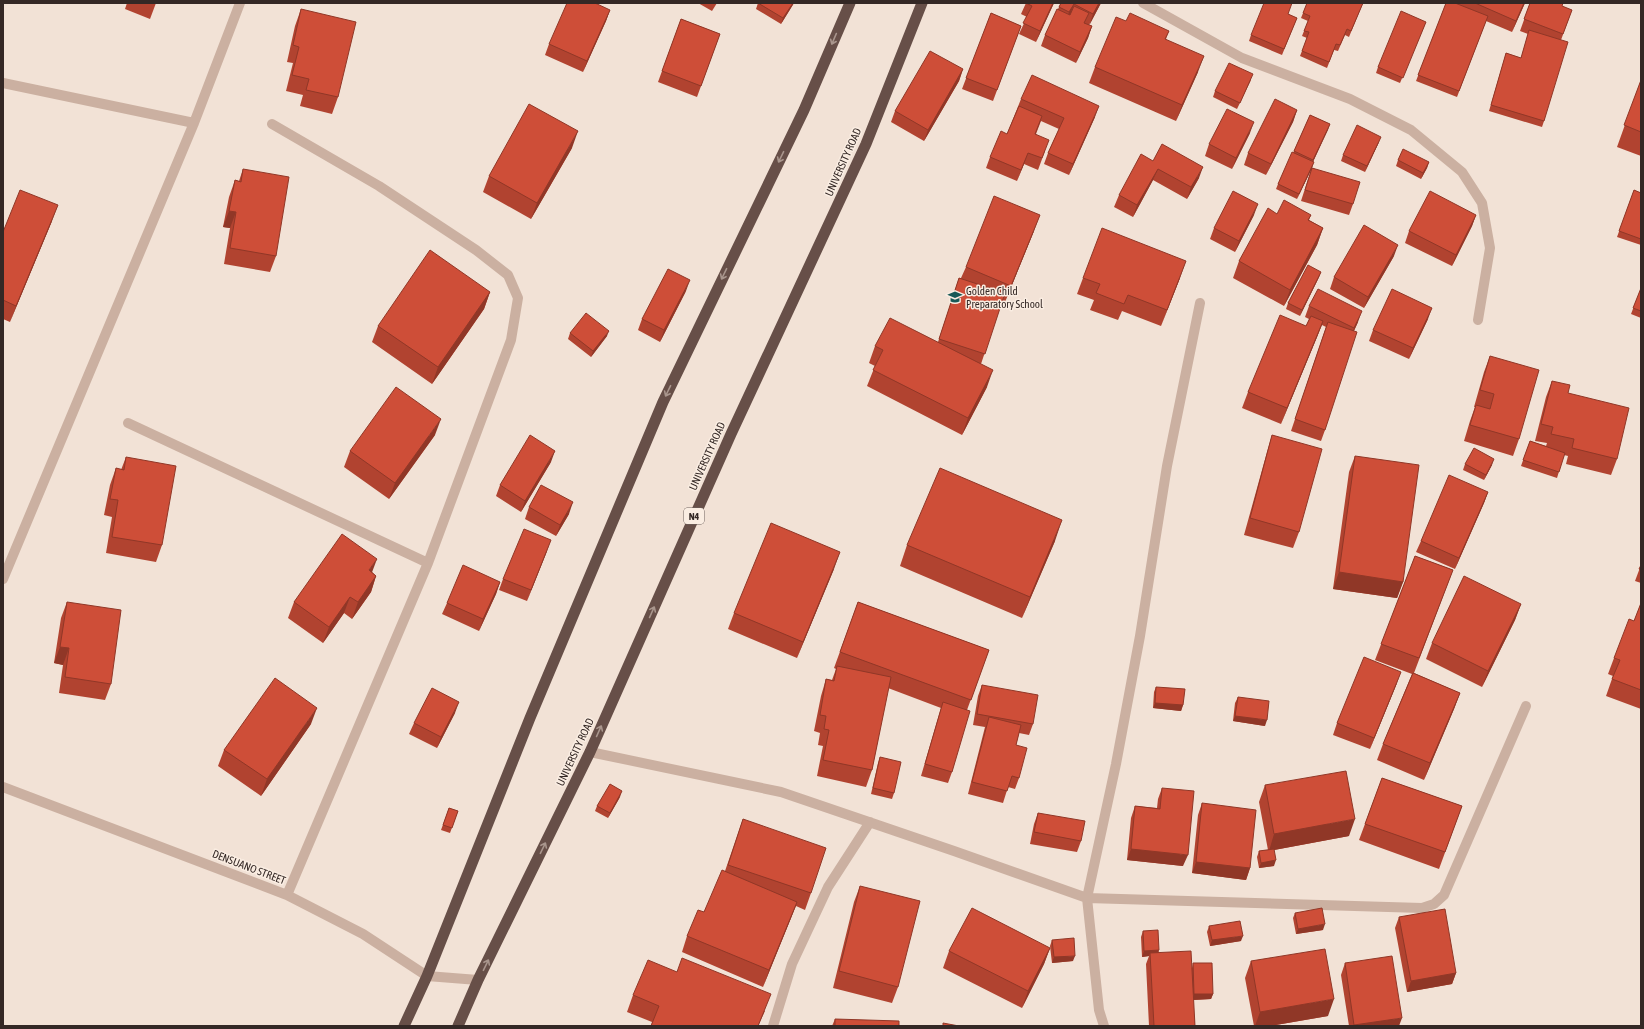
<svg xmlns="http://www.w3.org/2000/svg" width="1644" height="1029" viewBox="0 0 1644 1029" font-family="'Asap Condensed',sans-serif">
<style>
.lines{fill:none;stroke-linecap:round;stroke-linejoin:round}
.minor{stroke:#cbb0a1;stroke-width:10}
.trunk{stroke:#674f48;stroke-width:11}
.wall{fill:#b14330}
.shaded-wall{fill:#903727}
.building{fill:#ce4e38;stroke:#903727}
.oneway{stroke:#a9968d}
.labels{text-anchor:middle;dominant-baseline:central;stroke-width:3;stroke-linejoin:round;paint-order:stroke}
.shield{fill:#faede2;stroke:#6f635e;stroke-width:1}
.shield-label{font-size:10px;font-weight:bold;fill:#342825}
.street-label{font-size:11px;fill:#342825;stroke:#faede2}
.poi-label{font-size:11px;fill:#342825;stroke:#faede2;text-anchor:start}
</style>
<rect width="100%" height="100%" fill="#f2e2d6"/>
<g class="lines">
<path class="minor" d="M1143 3 1242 58 1350 99 1411 130 1462 172 1482 203 1490 248 1478 320
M3 83 194 123 240 3
M272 124 379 186 476 250 508 275 518 298 511 340 428 563 287 895
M128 423 428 563
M3 579 194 123
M590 752 781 792 954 851 1087 898 1422 908 1434 904 1444 895 1526 706
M3 787 287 895 363 934 427 976 478 980
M773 1026 792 964 828 887 870 822
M1104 1026 1099 1010 1087 898 1116 764 1140 636 1167 466 1200 303"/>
<path class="trunk" d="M404 1026 427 976 530 718 663 402 804 110 850 3
M458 1026 478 980 590 752 731 434 866 144 922 3"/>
</g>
<path class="wall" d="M127 3H156L150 19 125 9Z
M698 3H717L712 11Z
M758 3H794L781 24 756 9Z
M1026 3H1054L1036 42 1019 34 1027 17 1021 14Z
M1061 3H1101L1089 25 1092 26 1088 38 1076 63 1041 46 1045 35Z
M1307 3H1363L1349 37 1345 35 1338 51 1334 50 1327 68 1300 56 1307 38 1302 36 1308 21 1301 18Z
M1446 3 1459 4V3H1525L1512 32 1486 21 1457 97 1416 81Z
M1530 3 1562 7 1572 10 1561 40 1544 121 1542 127 1489 111 1506 53 1521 58 1528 34 1520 31Z
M301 9 338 97 332 114 300 106 303 95 286 91 293 63 287 62 295 26Z
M610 10 606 21 583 72 545 55 549 44Z
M991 13 1021 26 993 101 962 89Z
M1288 14 1297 18 1282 55 1249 41 1251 35Z
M681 19 720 34 697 97 658 82Z
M1126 21 1169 31 1166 39 1198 72 1176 121 1089 83 1095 67Z
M1426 22 1400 83 1376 73 1378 67Z
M963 69 959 81 924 141 891 122 895 111Z
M1251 80 1237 109 1213 97 1215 91Z
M1641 80V156L1617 147Z
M1021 99 1095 117 1069 175 1044 164 1048 153 1059 129 1041 121 1036 134 1045 151 1038 170 1024 164 1017 181 986 168 990 157 1007 134Z
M1297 110 1293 122 1266 175 1244 165 1248 153Z
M1310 115 1330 124 1313 162 1312 168 1353 204 1349 215 1301 201 1311 170 1297 199 1276 189 1278 184 1293 153Z
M1250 133 1232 169 1205 156 1209 144Z
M1379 142 1365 172 1341 161 1343 155Z
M572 148 531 219 483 192 489 176Z
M1398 160 1429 162 1427 168 1421 179 1396 166Z
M1153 161 1199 178 1187 199 1153 180 1133 217 1114 207 1119 195Z
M243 169 276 256 270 272 224 264 230 228 223 227 229 197 235 180 239 181Z
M1634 190 1641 193V245L1617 237Z
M1277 214 1311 215 1309 220 1323 228 1317 245 1284 306 1233 278 1239 261Z
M1254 215 1235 252 1210 239 1214 228Z
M1476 215 1472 226 1452 266 1405 243 1409 231Z
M52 221 10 322 3 319V232Z
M1034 231 1005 302 1002 301 981 364 987 387 962 435 867 386 875 366 869 363 875 346 938 342 959 278H961L966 267Z
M1394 256 1364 308 1330 289 1334 277Z
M1321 272 1319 277 1300 316 1286 309 1288 303Z
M1083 278H1180L1161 326 1122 311 1118 320 1090 310 1094 300 1077 294Z
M1641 288V318L1631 314Z
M686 291 660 342 638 330 642 319Z
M490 292 484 309 432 384 372 342 378 326Z
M1309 306 1358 322 1354 331 1325 430 1321 441 1291 431 1326 327 1322 325 1281 424 1242 408 1248 392 1306 326 1309 319 1305 317Z
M1428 319 1409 359 1369 341 1373 330Z
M570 333 607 336 591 357 568 339Z
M1490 356 1519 439 1513 456 1464 441 1470 421 1475 407H1474L1484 372Z
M1552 381 1568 393 1617 459 1611 475 1566 464 1568 456 1564 455 1557 478 1521 466 1530 441 1546 446 1547 443 1535 441 1546 397Z
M435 435 389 499 344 467 350 451Z
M1272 435 1299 532 1293 548 1244 535 1267 452Z
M1355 456 1403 582 1397 598 1333 589 1349 472Z
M126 457 162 545 156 562 106 553 112 517 104 515 110 485 116 468 121 470Z
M551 462 521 512 496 496 500 485Z
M1465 464 1492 465 1484 480 1463 470Z
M1488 492 1484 503 1455 569 1416 552 1421 541Z
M529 507 569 514 556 536 525 519Z
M1055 541 1022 618 900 566 907 545Z
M547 551 527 601 499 590 503 579Z
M1415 556 1453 570 1414 673 1460 693 1454 709 1424 780 1377 760 1383 744 1412 674 1375 660Z
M1641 565V583L1635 581Z
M834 569 797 658 728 629 734 613Z
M372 572 376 576 371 592 352 619 344 613 323 643 288 618 294 602Z
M500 582 496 594 479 631 442 614 447 603Z
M67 602 111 684 105 700 59 693 63 665 54 663 61 618Z
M858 602 989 650 967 710 952 772 948 783 921 776 941 708 888 688 872 770 866 787 817 776 823 746 818 745 820 733 814 731 821 696 826 679 832 680 836 669 834 668Z
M1641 603V709L1606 696 1613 676 1608 674 1614 658 1634 621Z
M1521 604 1515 620 1482 687 1426 659 1432 643Z
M1397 683 1370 749 1333 735 1337 723Z
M982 685 1033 724 1029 735 1019 733 1016 745 1019 778 1015 789 1008 787 1003 803 968 794 985 727 973 725 978 696Z
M1156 687 1183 705 1181 711 1153 708 1154 692Z
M1238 697 1265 726 1233 721 1235 703Z
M455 713 437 748 409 734 414 723Z
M311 724 261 796 218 766 224 750Z
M880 757 894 793 892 799 871 794 878 763Z
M1382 778 1462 806 1439 869 1359 840Z
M1265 785 1349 836 1274 850V866L1259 868 1257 857 1259 851 1268 850 1259 802Z
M1162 788 1183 866 1127 860 1131 818 1135 806 1157 808 1158 799Z
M620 797 608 818 595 811 597 806Z
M1202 803 1250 868 1246 880 1192 873 1198 815Z
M449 808 458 811 450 833 441 830Z
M1038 813 1081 841 1077 852 1030 844 1034 824Z
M743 819 811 893 805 910 796 906 791 918 763 987 682 952 687 936 704 912 725 871Z
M860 886 898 987 892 1003 833 988 854 902Z
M1295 913 1323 930 1296 934 1293 918Z
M1399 917 1456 973 1452 984 1407 992 1395 928Z
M1209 926 1241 941 1210 946 1207 932Z
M1143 931 1159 952 1192 968 1193 963 1213 994 1211 999 1193 1000 1195 1026H1149L1146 964 1149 956 1142 957 1141 937Z
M1052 940 1073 961 1052 963 1050 946Z
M1050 948 1044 964 1022 1008 943 968 949 951Z
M1251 961 1328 1016 1270 1026H1254L1245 978Z
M1345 963 1399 1026H1349L1341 975Z
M633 995 765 1011 758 1026H651L652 1022 627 1012Z
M835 1019 899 1026H832Z"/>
<path class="shaded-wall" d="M793 3H794L781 24 783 18Z
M1053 3H1054L1036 42 1040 31Z
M1099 3H1101L1089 26 1093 14Z
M1524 3H1525L1512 32 1516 21Z
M1074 4 1070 15 1065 24 1069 12Z
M610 10 606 21 583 72 587 61Z
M1092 26 1088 38 1076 63 1080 52Z
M1204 56 1198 72 1176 121 1182 105Z
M963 69 959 81 924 141 928 130Z
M1099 106 1095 117 1069 175 1073 164Z
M1297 110 1293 122 1266 175 1271 164Z
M1254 122 1250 133 1232 169 1236 158Z
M1330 124 1328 130 1311 166 1313 160Z
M578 131 572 148 531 219 537 203Z
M1381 137 1379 142 1365 172 1367 166Z
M1028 153 1024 164 1017 181 1021 170Z
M1314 162 1312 168 1297 199 1299 194Z
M1429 162 1427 168 1421 179 1423 173Z
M1203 167 1199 178 1187 199 1191 187Z
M1158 169 1153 180 1133 217 1137 205Z
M1258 204 1254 215 1235 252 1239 241Z
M58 205 52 221 10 322 16 306Z
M229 211 236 212 230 228 223 227Z
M1040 215 1034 231 1005 302 1011 286Z
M1476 215 1472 226 1452 266 1456 255Z
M1323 228 1317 245 1284 306 1290 290Z
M1398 245 1394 256 1364 308 1368 297Z
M1186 261 1180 278 1161 326 1167 310Z
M1321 272 1319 277 1300 316 1302 310Z
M690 280 686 291 660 342 664 330Z
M490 292 484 309 432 384 438 367Z
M1432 308 1428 319 1409 359 1413 348Z
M1362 311 1358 322 1350 339 1354 328Z
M1323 321 1317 337 1281 424 1287 408Z
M609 331 607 336 591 357 593 351Z
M993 370 987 387 962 435 968 418Z
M441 419 435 435 389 499 395 483Z
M555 451 551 462 521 512 525 501Z
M1494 459 1492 465 1484 480 1486 475Z
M1488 492 1484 503 1455 569 1459 558Z
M573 502 569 514 556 536 560 525Z
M1062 520 1055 541 1022 618 1030 597Z
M551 540 547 551 527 601 531 590Z
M840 552 834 569 797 658 803 642Z
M377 559 371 575 369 570Z
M1339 572 1403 582 1397 598 1333 589Z
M376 576 371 592 352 619 358 602Z
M500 582 496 594 479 631 483 619Z
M350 597 344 613 323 643 329 627Z
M1521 604 1515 620 1482 687 1488 671Z
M60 647 69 648 63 665 54 663Z
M1401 672 1397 683 1370 749 1374 738Z
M1460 693 1454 709 1424 780 1430 763Z
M459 702 455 713 437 748 441 737Z
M1155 703 1183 705 1181 711 1153 708Z
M317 708 311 724 261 796 267 779Z
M1235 716 1267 720 1265 726 1233 721Z
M622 791 620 797 608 818 610 813Z
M1355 819 1349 836 1269 851 1274 834Z
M1131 849 1188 855 1183 866 1127 860Z
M1276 860 1274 866 1259 868 1261 863Z
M1196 862 1250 868 1246 880 1192 873Z
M797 902 791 918 763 987 769 970Z
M1325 924 1323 930 1296 934 1298 929Z
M1243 936 1241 941 1210 946 1212 940Z
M1050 948 1044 964 1022 1008 1028 991Z
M1159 950 1157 956 1150 953 1149 956 1142 957 1144 951Z
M1075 956 1073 961 1052 963 1054 957Z
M1456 973 1452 984 1407 992 1411 981Z
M1194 994H1213L1211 999 1192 1000Z
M1334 999 1328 1016 1270 1026H1255L1260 1012Z
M1402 1018 1399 1026H1354V1025Z"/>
<path class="building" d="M567 3H595L610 10 587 61 549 44Z
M758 3H793L783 18Z
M1026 3H1053L1040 31 1023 23 1032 6Z
M1061 3H1099L1093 14 1074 4 1069 12 1059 7Z
M1264 3H1292L1288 14 1297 18 1284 49 1251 35Z
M1307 3H1363L1351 31 1347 29 1340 45 1336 44 1329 62 1302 51 1309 32 1304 31 1310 16 1303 13Z
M1446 3H1455L1488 16 1459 91 1418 75Z
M1475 3H1524L1516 21Z
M1530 3H1563L1562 6 1572 10 1563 34 1524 19Z
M1074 6 1089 13 1084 23 1092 26 1080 52 1045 35 1057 9 1070 15Z
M301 9 356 22 338 97 306 90 309 79 292 75 299 47 293 45Z
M1401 11 1426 22 1403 78 1378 67Z
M991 13 1021 26 997 90 966 78Z
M1130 13 1169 31 1165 39 1204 56 1182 105 1095 67 1116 17 1126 21Z
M681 19 720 34 701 86 662 71Z
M1529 30 1568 42 1544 121 1491 105 1506 53 1521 58Z
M930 51 963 69 928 130 895 111Z
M1229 63 1253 74 1240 103 1215 91Z
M1032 75 1099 106 1073 164 1048 153 1064 118 1021 99Z
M1641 80V132L1624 125Z
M1275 99 1297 110 1271 164 1248 153Z
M529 104 578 131 537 203 489 176Z
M1019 106 1042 116 1035 134 1049 140 1042 158 1028 153 1021 170 990 157 1001 131 1007 134Z
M1227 109 1254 122 1236 158 1209 144Z
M1310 115 1330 124 1313 160 1294 151Z
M1357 125 1381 137 1367 166 1343 155Z
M1162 144 1203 167 1191 187 1158 169 1137 205 1119 195 1141 154 1153 161Z
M1403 149 1429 162 1423 173 1398 160Z
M1292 152 1314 162 1299 194 1278 184Z
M1312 168 1360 182 1353 204 1305 190Z
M243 169 289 177 276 256 230 248 236 212 229 211 235 180 241 182Z
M20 190 58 205 16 306 3 300V232Z
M1634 190 1641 193V239L1619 231Z
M1233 191 1258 204 1239 241 1214 228Z
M1430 191 1476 215 1456 255 1409 231Z
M994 196 1040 215 1011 286 966 267Z
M1284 200 1311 215 1308 220 1323 228 1290 290 1239 261 1268 208 1277 214Z
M1364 225 1398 245 1368 297 1334 277Z
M1102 228 1186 261 1167 310 1128 295 1124 304 1096 293 1100 284 1083 278Z
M430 250 490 292 438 367 378 326Z
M1308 265 1321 272 1302 310 1288 303Z
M668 269 690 280 664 330 642 319Z
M959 278 1005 293 985 354 939 339Z
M1641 288V311L1633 308Z
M1318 289 1362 311 1354 328 1309 306Z
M1392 289 1432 308 1413 348 1373 330Z
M586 313 609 331 593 351 570 333Z
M1280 315 1306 326 1311 316 1323 321 1287 408 1248 392Z
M890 318 993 370 968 418 873 370 883 350 875 346Z
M1328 322 1357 332 1325 430 1295 419Z
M1490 356 1539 370 1519 439 1470 425 1476 405 1490 409 1494 394 1480 390Z
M1552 381 1570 385 1568 393 1629 408 1617 459 1572 448 1574 439 1551 434 1553 427 1541 424Z
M396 387 441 419 395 483 350 451Z
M530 435 555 451 525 501 500 485Z
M1272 435 1322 449 1299 532 1250 518Z
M1530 441 1565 453 1559 472 1523 460Z
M1474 448 1494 459 1486 475 1465 464Z
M1355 456 1419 465 1403 582 1339 572Z
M126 457 176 466 162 545 112 537 118 500 110 499 116 468 124 470Z
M940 468 1062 520 1030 597 907 545Z
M1449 475 1488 492 1459 558 1421 541Z
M541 485 573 502 560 525 529 507Z
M771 523 840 552 803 642 734 613Z
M524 529 551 540 531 590 503 579Z
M342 534 377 559 369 570 376 576 358 602 350 597 329 627 294 602Z
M1415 556 1453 570 1419 658 1381 644Z
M463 565 500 582 483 619 447 603Z
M1641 565V570L1639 569Z
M1464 576 1521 604 1488 671 1432 643Z
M67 602 121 610 111 684 65 677 69 648 60 647Z
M858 602 989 650 971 700 840 652Z
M1641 603V690L1612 679 1620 660 1614 658 1629 619 1634 621Z
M1364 657 1401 672 1374 738 1337 723Z
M837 666 891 677 872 770 823 760 829 730 824 729 826 716 820 715 826 679 834 681Z
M1413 673 1460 693 1430 763 1383 744Z
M275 678 317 708 267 779 224 750Z
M982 685 1038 695 1033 724 977 714Z
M1156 687 1185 689 1183 705 1155 703Z
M432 688 459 702 441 737 414 723Z
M1238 697 1269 701 1267 720 1235 716Z
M943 702 970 711 952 772 925 764Z
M989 717 1021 725 1016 745 1027 748 1019 778 1012 776 1007 791 972 782Z
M880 757 901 762 894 793 873 788Z
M1346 771 1355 819 1274 834 1265 785Z
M1382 778 1462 806 1445 852 1365 824Z
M610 784 622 791 610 813 597 806Z
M1162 788 1194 791 1188 855 1131 849 1135 806 1160 809Z
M1202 803 1256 810 1250 868 1196 862Z
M449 808 458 811 452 828 443 825Z
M1038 813 1085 821 1081 841 1034 832Z
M743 819 826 848 811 893 728 865Z
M1274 849 1276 860 1261 863 1259 851Z
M722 870 797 902 769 970 687 936 698 910 704 912Z
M860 886 920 901 898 987 839 971Z
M972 908 1050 948 1028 991 949 951Z
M1322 908 1325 924 1298 929 1295 913Z
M1445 909 1456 973 1411 981 1399 917Z
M1240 921 1243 936 1212 940 1209 926Z
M1158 930 1159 950 1144 951 1143 931Z
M1074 938 1075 956 1054 957 1052 940Z
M1325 949 1334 999 1260 1012 1251 961Z
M1191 951 1195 1026H1154L1150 953Z
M1392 956 1402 1018 1354 1025 1345 963Z
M682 958 771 994 758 1026H651L659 1006 633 995 648 960 677 972Z
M1193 963H1212L1213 994H1194Z
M835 1019 899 1021V1026H835Z
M943 1023 959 1026H943Z"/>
<defs><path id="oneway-shaft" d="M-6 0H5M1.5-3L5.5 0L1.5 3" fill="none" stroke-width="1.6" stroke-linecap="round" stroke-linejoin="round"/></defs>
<g class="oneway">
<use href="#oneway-shaft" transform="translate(834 39) rotate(113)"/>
<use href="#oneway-shaft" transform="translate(781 157) rotate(116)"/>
<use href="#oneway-shaft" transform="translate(724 274) rotate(116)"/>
<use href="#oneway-shaft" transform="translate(668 391) rotate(116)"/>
<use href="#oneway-shaft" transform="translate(652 612) rotate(-66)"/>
<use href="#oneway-shaft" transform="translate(599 731) rotate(-66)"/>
<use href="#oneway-shaft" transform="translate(543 848) rotate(-64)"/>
<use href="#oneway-shaft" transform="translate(486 965) rotate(-64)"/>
</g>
<defs>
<symbol id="school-bare" viewBox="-9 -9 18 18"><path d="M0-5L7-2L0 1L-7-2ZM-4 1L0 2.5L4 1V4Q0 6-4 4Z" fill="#185856" stroke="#faede2" stroke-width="2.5" paint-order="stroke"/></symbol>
</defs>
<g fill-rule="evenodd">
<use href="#school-bare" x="945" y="287" width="20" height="20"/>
</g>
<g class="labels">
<rect class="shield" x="684" y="508" width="20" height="16" rx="3"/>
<g class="shield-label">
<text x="694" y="516">N4</text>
</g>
<g class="street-label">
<text transform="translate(843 162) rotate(-66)">UNIVERSITY ROAD</text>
<text transform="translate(707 456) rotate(-66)">UNIVERSITY ROAD</text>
<text transform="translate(575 752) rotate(-65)">UNIVERSITY ROAD</text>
<text transform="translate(249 867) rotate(21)">DENSUANO STREET</text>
</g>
<g class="poi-label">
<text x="966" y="291">Golden Child<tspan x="966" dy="13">Preparatory School</tspan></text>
</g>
</g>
<rect width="1644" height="1029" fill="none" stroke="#342825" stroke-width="8"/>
</svg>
